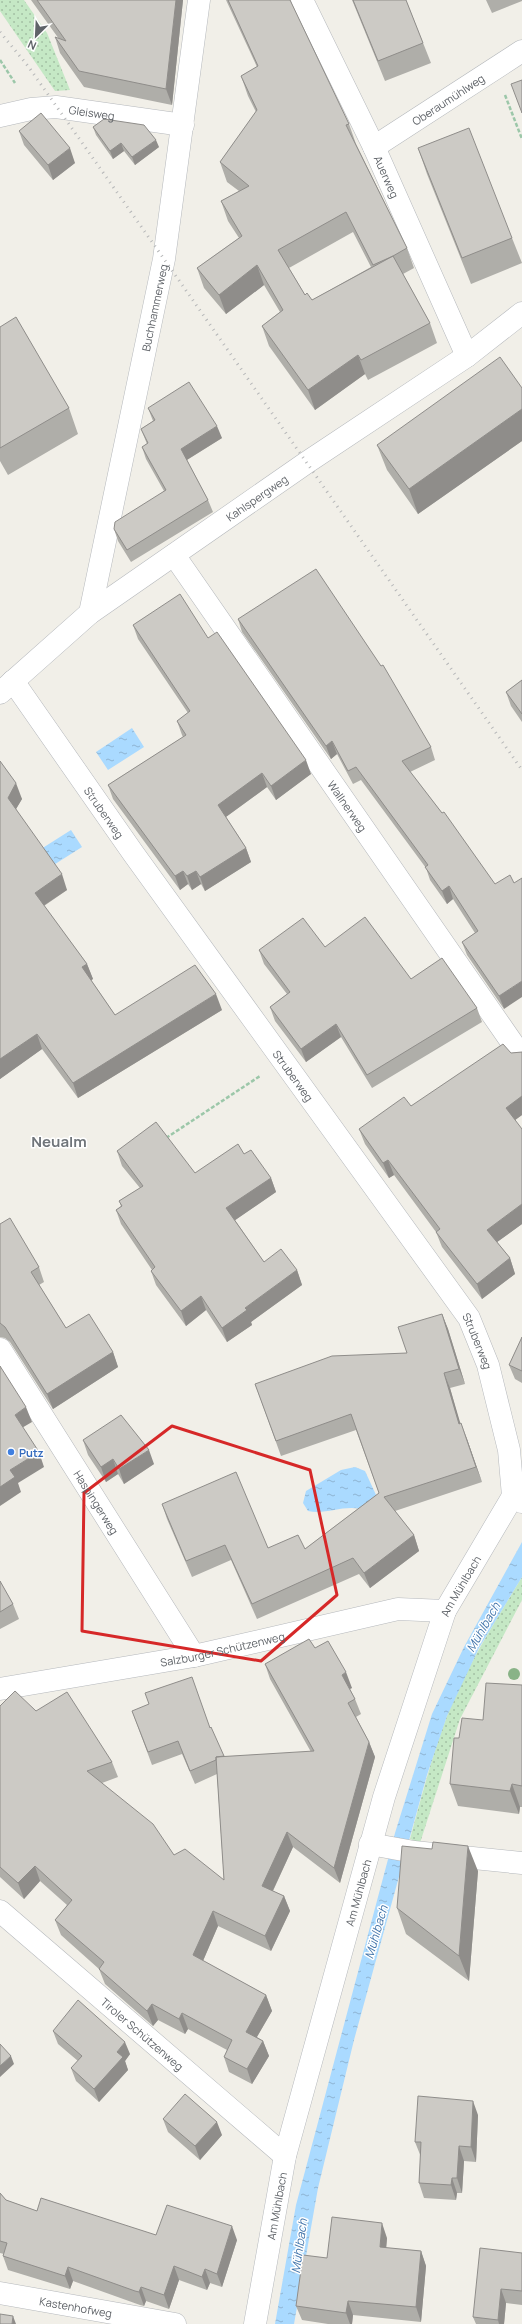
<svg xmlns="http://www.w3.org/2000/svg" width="522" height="2324" viewBox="0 0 522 2324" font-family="Manrope,sans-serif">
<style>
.grass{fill:url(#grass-dots)}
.water{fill:url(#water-ripples)}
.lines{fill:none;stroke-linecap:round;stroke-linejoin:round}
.street-casing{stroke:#b5b8bc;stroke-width:23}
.path{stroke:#9cc7a9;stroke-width:2.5;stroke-dasharray:4 2;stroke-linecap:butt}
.street{stroke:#fff;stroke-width:22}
.rail{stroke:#b6b7b8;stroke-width:3;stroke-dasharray:1 5;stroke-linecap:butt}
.tree{fill:#89b387}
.wall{fill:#afaea9;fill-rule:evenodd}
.shaded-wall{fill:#8f8d8a}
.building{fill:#cccac5;stroke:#8f8d8a;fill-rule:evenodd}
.marked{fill:none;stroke:#d62828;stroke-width:3;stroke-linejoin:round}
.shop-dot{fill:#3f7fe0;stroke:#fff;stroke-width:1.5}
.labels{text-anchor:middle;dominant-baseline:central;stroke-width:3;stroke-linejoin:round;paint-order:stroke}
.street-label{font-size:11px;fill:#5f6368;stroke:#fff}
.shop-label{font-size:11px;font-weight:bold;fill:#366cbe;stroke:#fff;text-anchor:start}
.water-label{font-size:12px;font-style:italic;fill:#4174aa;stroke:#fff}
.district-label{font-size:15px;font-weight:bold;fill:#70757a;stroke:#fff}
</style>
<defs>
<pattern id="grass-dots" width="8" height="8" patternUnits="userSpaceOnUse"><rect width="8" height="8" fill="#c5e8c5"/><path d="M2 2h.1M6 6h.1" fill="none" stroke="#a3c0a4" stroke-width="1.8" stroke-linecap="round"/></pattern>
<pattern id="water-ripples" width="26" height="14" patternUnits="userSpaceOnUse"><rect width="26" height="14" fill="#aadaff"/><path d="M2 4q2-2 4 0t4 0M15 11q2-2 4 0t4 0" fill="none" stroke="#8eb4d2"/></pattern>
</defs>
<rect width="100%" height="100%" fill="#f1efe8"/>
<path class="grass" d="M0 0H24L47 33 70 90 55 91 0 11Z
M522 1577V1600L460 1719 420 1843 410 1839C421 1798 432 1756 447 1716 466 1667 495 1622 522 1577Z"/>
<path class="water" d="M132 728 144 747 108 770 96 752Z
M71 830 82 847 52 866 41 849Z
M355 1467 365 1471 377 1497 361 1509C342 1505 326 1515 308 1511L303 1503 306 1491 341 1470Z
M522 1542V1577L479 1648 447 1716 427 1775 354 2040 318 2188 294 2324H275L296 2205 395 1833 432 1714 464 1647Z"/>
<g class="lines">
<defs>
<g id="street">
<path id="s1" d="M302 0 374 147 467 356"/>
<path id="s2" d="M0 116 31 109 56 107 183 125"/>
<path id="s3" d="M374 147 522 51"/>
<path id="s4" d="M174 555 522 1057"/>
<path id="s5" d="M90 613 164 259 199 0"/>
<path id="s6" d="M13 681 133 853 469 1318 488 1365 509 1450 513 1496 522 1502"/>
<path id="s7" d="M0 693 90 613 306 463 467 356 522 313"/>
<path id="s8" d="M0 1349 194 1656"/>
<path id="s9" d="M0 1689 194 1656 398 1609 445 1611"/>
<path d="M370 1844 414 1852 522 1863"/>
<path id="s10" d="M0 1911 285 2156"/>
<path id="s11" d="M0 2293 175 2324"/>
<path id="s12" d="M255 2324 285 2156 384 1797 445 1611 513 1496 522 1485"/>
</g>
</defs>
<use href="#street" class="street-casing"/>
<path class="path" d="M0 60 15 83
M505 95 522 139
M166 1138 260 1076"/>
<use href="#street" class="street"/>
<path class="rail" d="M0 32 28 66 164 259 522 770"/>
</g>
<circle class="tree" cx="514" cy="1674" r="6"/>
<path class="wall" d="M31 0H183L172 105 84 87 60 53 55 37 59 39Z
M226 0H290L349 124 356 144 407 248 414 268 403 274 430 323 437 343 368 380 365 374 315 410 269 346 262 326 280 312 264 285 226 314 204 288 197 268 239 238 228 221 221 201 239 191 227 182 220 162 256 112 248 96 241 76 257 67ZM353 232 371 267 312 300 305 295 289 268Z
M352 0H406L431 63 385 81Z
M486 0H522V1L492 13Z
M93 127 159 147 135 165 124 151 113 159 96 135Z
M19 131 75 163 53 180 24 145Z
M418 148 512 238 522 263 471 284 427 174Z
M0 327 69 408 78 434 8 475 0 461Z
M522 388V441L418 514 387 470 377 445Z
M148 408 222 438 187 460 208 500 213 512 131 562 118 541 114 529 164 491 146 459 142 447 147 444 141 429 153 421Z
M238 619 431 747 435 760 410 772 442 813 504 1009 467 955 462 942 475 933 453 899 447 904 430 880 426 868 361 780 353 784 337 754 331 759 242 632Z
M133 625 208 638 311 774 276 800 267 787 226 817 246 848 251 862 205 891 201 884 192 890 188 884 180 890 113 799 108 785 183 737 182 735 177 721 188 713 138 639Z
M522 680V722L511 706 506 692Z
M0 761 22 799 16 809 67 890 44 906 87 964 93 979 91 980 115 1015 222 1010 78 1098 42 1049 0 1079Z
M325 947 411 979 477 1008 482 1022 372 1088 341 1037 306 1062 275 1021 270 1007 287 994 264 964 259 950Z
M522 1052V1115L515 1120 522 1224 497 1242 510 1258 515 1274 482 1299 442 1247 436 1232 394 1175 389 1178 365 1144 359 1129 411 1106 511 1053Z
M117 1151 195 1173 244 1154 271 1178 276 1192 235 1220 264 1262 297 1270 302 1285 251 1322 252 1325 227 1342 206 1310 186 1326 156 1285 151 1271 152 1270 121 1224 116 1210 121 1206 119 1201 140 1188 122 1166Z
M0 1224 39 1267 44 1282 39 1285 66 1328 113 1352 118 1367 53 1409 10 1342 5 1338 0 1337Z
M442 1314 448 1329 465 1384 450 1388 460 1424 467 1439 482 1482 395 1511 414 1535 419 1551 370 1588 359 1574 257 1619 231 1560 192 1577 167 1519 162 1504 268 1548 305 1549 379 1493 356 1430 281 1456 255 1384 407 1353Z
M522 1337V1383L515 1379 509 1365Z
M83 1440 154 1464 124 1484 118 1474 106 1482 88 1455Z
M0 1581 13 1604 19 1619 0 1629Z
M315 1648 352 1688 350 1689 355 1699 361 1714 356 1717 369 1742 375 1757 340 1883 293 1847 273 1891 284 1896 290 1911 271 1951 218 1926 203 1961 266 1995 272 2011 257 2037 263 2041 269 2056 252 2084 229 2072 224 2057 227 2050 188 2029 185 2034 158 2020 153 2026 105 1984 99 1969 61 1935 55 1920 67 1905 40 1881 24 1899 0 1877V1706L36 1711 112 1762 118 1777 102 1783 174 1855 224 1880 217 1774 195 1784 182 1754 152 1765 132 1711 210 1728 224 1757 311 1752 270 1679 265 1664Z
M522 1685V1807H520L519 1814 458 1806 450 1784 459 1738 483 1720Z
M432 1849 478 1871 469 1981 406 1934 397 1908Z
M53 2031 130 2054 125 2061 128 2070 99 2102 76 2081 71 2068 78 2061 58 2044Z
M478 2115 476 2162 464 2161 462 2193H457L456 2200 424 2198 419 2183 421 2157 415 2142Z
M163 2119 222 2135 200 2160 168 2132Z
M0 2193 6 2200 37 2211 156 2235 237 2240 222 2287 210 2283 207 2290 179 2280 169 2309 146 2301 144 2306 140 2305 73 2281 70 2289 8 2270 3 2256 4 2254 0 2253Z
M387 2238 386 2248 421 2251 426 2266 421 2322 353 2315 352 2324H328L302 2320 296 2306 327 2258Z
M522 2253V2305L506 2303 504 2324H476L473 2317Z"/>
<path class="shaded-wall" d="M176 0H183L172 105 166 89Z
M156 140 159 147 135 165 132 157Z
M121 143 124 151 113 159 110 151Z
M70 148 75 163 53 180 48 165Z
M257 265 264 285 226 314 219 295Z
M358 355 365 374 315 410 308 390Z
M522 409V441L418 514 409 489Z
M217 426 222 438 185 461 181 449Z
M332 741 337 754 331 759 326 746Z
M306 760 311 774 276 800 271 786Z
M262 773 267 787 223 819 218 805Z
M16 783 22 799 13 814 8 798Z
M246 848 251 862 205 891 200 877Z
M183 871 188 884 180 890 175 876Z
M196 871 201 884 192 890 187 876Z
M62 874 67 890 40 908 35 893Z
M449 886 453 899 447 904 442 891Z
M87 964 93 979 87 983 82 967Z
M522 981V997L504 1009 499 996Z
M216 994 222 1010 78 1098 73 1083Z
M336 1024 341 1037 306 1062 301 1049Z
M37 1034 42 1049 0 1079V1059Z
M522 1096V1115L511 1123 506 1108Z
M388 1160 394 1175 389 1178 383 1163Z
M271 1178 276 1192 231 1223 226 1208Z
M522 1204V1224L493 1245 487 1230Z
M510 1258 515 1274 482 1299 477 1284Z
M297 1270 302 1285 251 1322 252 1325 227 1342 222 1328 245 1308Z
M201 1296 206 1310 186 1326 181 1311Z
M442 1314 448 1329 465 1384 459 1369Z
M113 1352 118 1367 53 1409 47 1394Z
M444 1373 450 1388 465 1439 459 1424Z
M26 1407 32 1422 20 1429 15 1415Z
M461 1423 467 1439 482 1482 476 1467Z
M149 1450 154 1464 124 1484 119 1469Z
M39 1452 44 1467 18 1483 21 1492 0 1506V1487L10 1470Z
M113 1459 118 1474 106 1482 101 1467Z
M414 1535 419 1551 370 1588 364 1573Z
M346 1672 352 1688 347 1690 342 1675Z
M369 1742 375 1757 340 1883 334 1868Z
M512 1784 520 1807 519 1814 510 1791Z
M287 1832 293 1847 268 1901 262 1886Z
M468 1846 478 1871 469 1981 459 1956Z
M35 1866 40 1881 24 1899 18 1883Z
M284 1896 290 1911 271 1951 265 1936Z
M213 1911 218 1926 199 1970 193 1955Z
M266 1995 272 2011 251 2047 246 2032Z
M152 2004 158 2020 153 2026 147 2011Z
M182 2013 188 2029 185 2034 179 2019Z
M263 2041 269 2056 252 2084 247 2069Z
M125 2042 130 2054 125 2061 128 2070 99 2102 94 2089 117 2052Z
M11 2056 14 2064 0 2077V2066Z
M473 2101 478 2115 476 2162 471 2147Z
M217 2122 222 2135 200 2160 195 2146Z
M459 2146 464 2161 462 2193 457 2178Z
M452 2178 457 2193 456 2200 451 2185Z
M382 2223 387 2238 385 2262 380 2247Z
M232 2226 237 2240 222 2287 217 2274Z
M421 2251 426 2266 421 2322 416 2307Z
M174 2266 179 2280 169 2309 164 2295Z
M68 2267 73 2281 70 2289 65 2276Z
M205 2269 210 2283 207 2290 202 2277Z
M141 2287 146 2301 144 2306 139 2292Z
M501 2289 506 2303 504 2324H499L498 2320Z
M348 2301 353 2315 352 2324H350L346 2313Z
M13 2316 16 2324H12Z"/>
<path class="building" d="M37 0H176L166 89 79 71 55 37 66 41Z
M228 0H290L349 124 346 125 407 248 393 256 430 323 361 360 358 355 308 390 262 326 283 310 257 265 219 295 197 268 242 236 221 201 249 186 220 162 257 110 241 76 258 66ZM346 212 373 265 393 256 312 300 307 293 305 295 278 250Z
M353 0H406L423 43 378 61Z
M522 80V113L511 84Z
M41 113 70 148 48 165 19 131Z
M104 119 144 125 156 140 132 157 121 143 110 151 93 127Z
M469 128 512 238 462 258 418 148Z
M16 317 69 408 0 448V327Z
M500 357 522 388V409L409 489 377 445Z
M189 382 217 426 181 449 208 500 127 550 114 529 115 522 166 490 142 447 148 443 141 429 155 420 148 408Z
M316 569 381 666 383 665 431 747 402 761 442 813 444 812 495 884 510 875 514 883 522 878V981L499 996 462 942 478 931 449 886 442 891 425 867 428 865 356 767 348 771 332 741 326 746 238 619Z
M180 594 208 638 217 632 306 760 271 786 262 773 218 805 246 848 200 877 196 871 187 876 183 871 175 876 108 785 186 735 177 721 190 711 133 625Z
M522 680V714L506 692Z
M0 761 16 783 8 798 62 874 35 893 87 964 82 967 115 1015 195 965 216 994 73 1083 37 1034 0 1059Z
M365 917 411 979 442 958 477 1008 367 1075 336 1024 301 1049 270 1007 290 992 259 950 303 918 325 947Z
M503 1044 511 1053 522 1052V1096L506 1108 522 1129V1204L487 1230 510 1258 477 1284 436 1232 440 1229 388 1160 383 1163 359 1129 404 1097 411 1106Z
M156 1122 195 1173 238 1144 244 1154 251 1150 271 1178 226 1208 264 1262 281 1249 297 1270 245 1308 247 1310 222 1328 201 1296 181 1311 151 1271 155 1267 116 1210 122 1206 119 1201 143 1186 117 1151Z
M10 1218 39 1267 31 1272 66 1328 89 1314 113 1352 47 1394 5 1327 0 1323V1224Z
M442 1314 459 1369 444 1373 459 1424 461 1423 476 1467 384 1497 414 1535 364 1573 353 1558 252 1604 225 1545 186 1561 162 1504 236 1472 268 1548 298 1535 305 1549 379 1493 351 1414 276 1441 255 1384 332 1356 407 1353 398 1327Z
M522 1337V1371L509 1365Z
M0 1366 26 1407 15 1415 39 1452 10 1470 15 1477 0 1487Z
M121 1415 149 1450 119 1469 113 1459 101 1467 83 1440Z
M0 1581 13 1604 0 1612Z
M309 1639 315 1648 328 1641 346 1672 342 1675 355 1699 348 1703 369 1742 334 1868 287 1832 262 1886 284 1896 265 1936 213 1911 193 1955 266 1995 246 2032 263 2041 247 2069 224 2057 232 2040 182 2013 179 2019 152 2004 147 2011 99 1969 104 1962 55 1920 72 1900 35 1866 18 1883 0 1867V1706L15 1691 36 1711 67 1692 112 1762 87 1771 153 1824 174 1855 185 1849 224 1880 216 1757 314 1751 265 1664Z
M192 1677 210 1728 211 1727 224 1756 216 1757V1760L190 1771 178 1741 148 1752 132 1711 149 1704 145 1693Z
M486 1683 522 1685V1786L512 1784 510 1791 450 1784 454 1738H459L462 1718 483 1720Z
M433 1842 468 1846 459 1956 397 1908 402 1846 432 1849Z
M78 2000 125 2042 117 2052 123 2057 94 2089 71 2068 82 2056 53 2031Z
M0 2044 11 2056 0 2066Z
M185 2094 217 2122 195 2146 163 2119Z
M418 2096 473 2101 471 2147 459 2146 457 2178H452L451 2185 419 2183 421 2142H415Z
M0 2193 6 2200 37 2211 41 2198 156 2235 167 2205 232 2226 217 2274 205 2269 202 2277 174 2266 164 2295 141 2287 139 2292 135 2291 68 2267 65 2276 3 2256 7 2243 0 2241Z
M332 2217 382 2223 380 2247 421 2251 416 2307 348 2301 346 2313 296 2306 303 2255 327 2258Z
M480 2248 522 2253V2291L501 2289 498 2320 473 2317Z
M0 2314 13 2316 12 2324H0Z"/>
<path class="marked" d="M172 1426 310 1470 337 1595 261 1661 82 1631 84 1493Z"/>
<circle class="shop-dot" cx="11" cy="1452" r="4"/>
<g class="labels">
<g class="street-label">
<text stroke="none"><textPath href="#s3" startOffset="88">Oberaumühlweg</textPath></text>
<text stroke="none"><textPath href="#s2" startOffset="93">Gleisweg</textPath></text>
<text stroke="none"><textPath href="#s1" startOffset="196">Auerweg</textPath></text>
<text stroke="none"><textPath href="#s5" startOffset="312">Buchhammerweg</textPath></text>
<text stroke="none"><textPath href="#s7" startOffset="323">Kahlspergweg</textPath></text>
<text stroke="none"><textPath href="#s4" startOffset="305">Wallnerweg</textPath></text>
<text stroke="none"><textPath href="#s6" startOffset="160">Struberweg</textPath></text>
<text stroke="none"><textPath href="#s6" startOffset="484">Struberweg</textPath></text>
<text stroke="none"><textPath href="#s6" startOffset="808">Struberweg</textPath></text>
<text stroke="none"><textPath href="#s8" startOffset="181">Haspingerweg</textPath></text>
<text stroke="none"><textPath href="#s12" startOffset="768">Am Mühlbach</textPath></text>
<text stroke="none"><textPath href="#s9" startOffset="226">Salzburger Schützenweg</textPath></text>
<text stroke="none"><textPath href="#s12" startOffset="444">Am Mühlbach</textPath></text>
<text stroke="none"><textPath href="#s10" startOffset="188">Tiroler Schützenweg</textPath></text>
<text stroke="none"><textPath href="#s12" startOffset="120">Am Mühlbach</textPath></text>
<text stroke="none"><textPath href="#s11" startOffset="77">Kastenhofweg</textPath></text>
</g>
<g class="shop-label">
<text x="19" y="1452">Putz</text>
</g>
<g class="water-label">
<text transform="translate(483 1627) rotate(-60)">Mühlbach</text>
<text transform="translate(376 1932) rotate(-74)">Mühlbach</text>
<text transform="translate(299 2246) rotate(-82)">Mühlbach</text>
</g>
<g class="district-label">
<text x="59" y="1141">Neualm</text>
</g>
</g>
<g transform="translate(36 36) rotate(204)" stroke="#ffffff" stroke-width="3" paint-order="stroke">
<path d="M0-3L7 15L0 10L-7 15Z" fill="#5f6368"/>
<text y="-6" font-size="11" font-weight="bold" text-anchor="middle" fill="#5f6368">N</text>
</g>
</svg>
